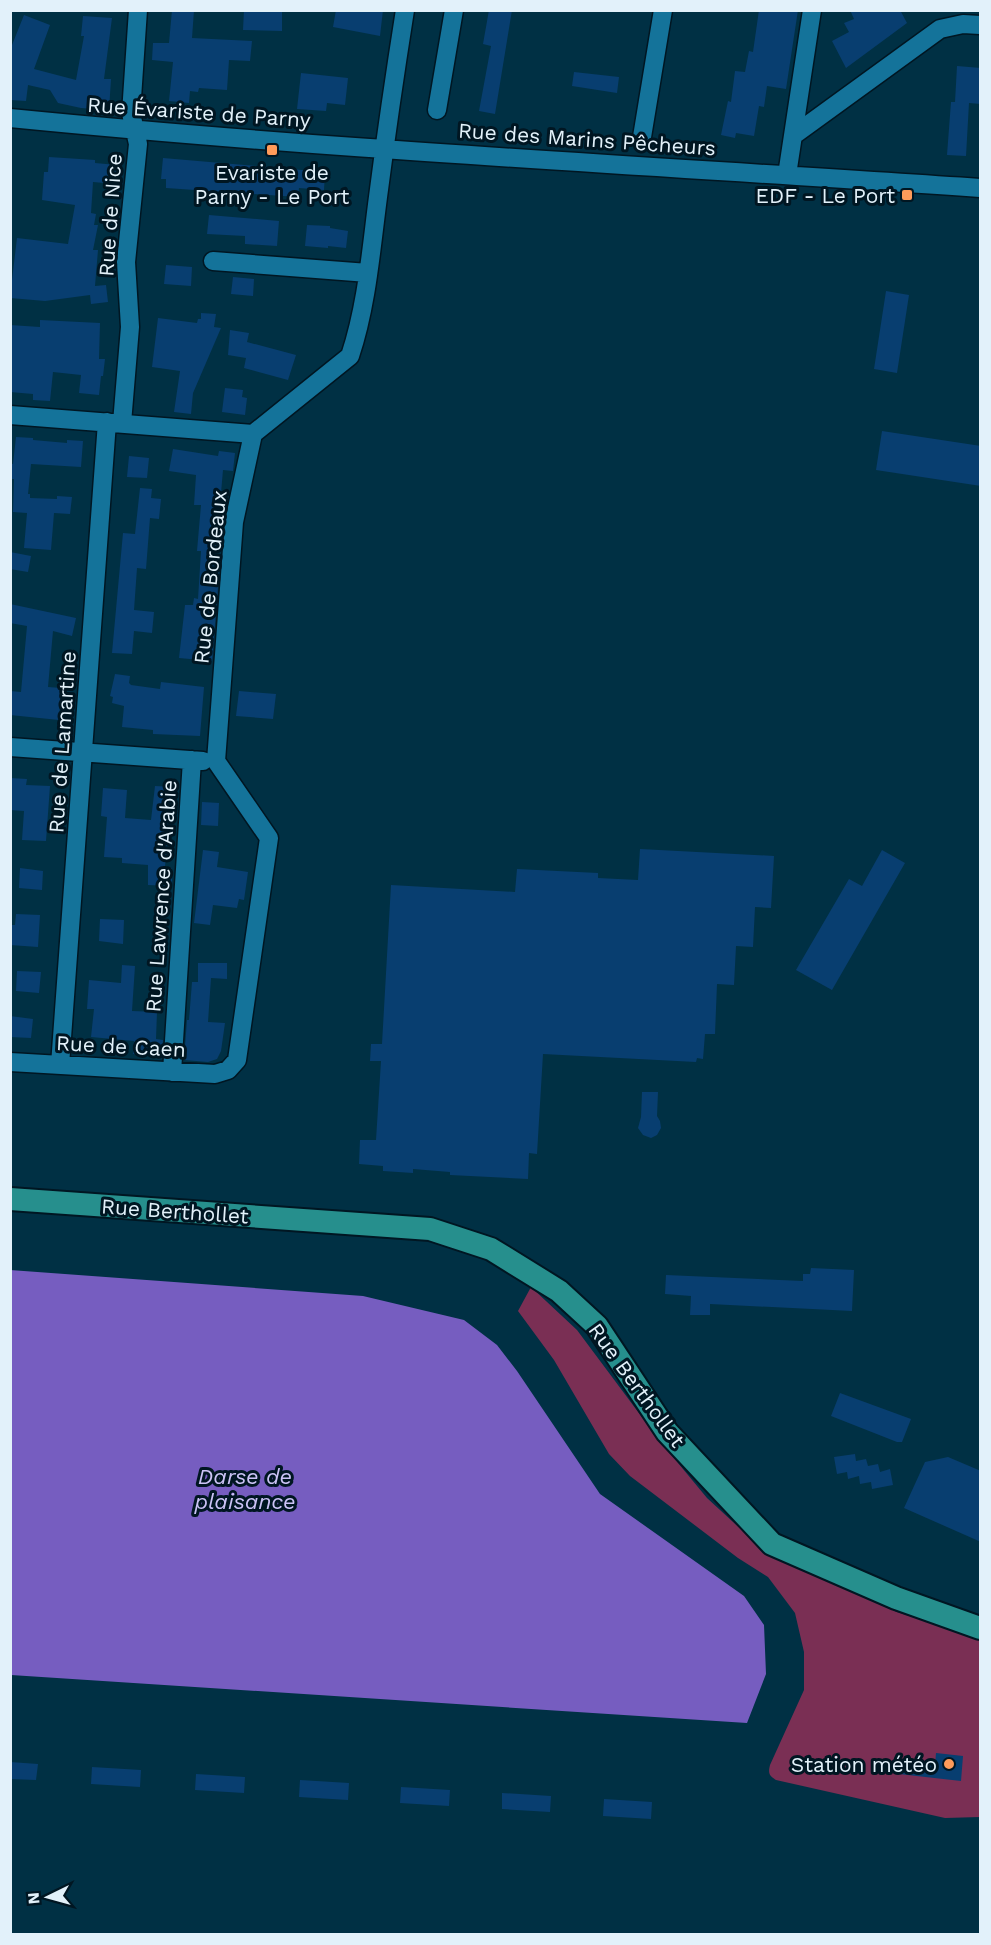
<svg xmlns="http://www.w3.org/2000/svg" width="991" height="1945" viewBox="0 0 991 1945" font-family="'Work Sans',sans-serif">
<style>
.green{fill:#7a2f54}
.water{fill:#765dc0}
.building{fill:#083e70}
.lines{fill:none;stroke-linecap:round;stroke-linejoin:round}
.minor-casing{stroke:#001622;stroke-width:21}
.major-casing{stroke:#001622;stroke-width:26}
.minor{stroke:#14739a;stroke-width:18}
.major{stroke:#268f8d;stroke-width:22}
.poi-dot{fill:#ff9b5a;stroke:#001622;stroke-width:2}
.labels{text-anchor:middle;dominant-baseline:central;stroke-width:6;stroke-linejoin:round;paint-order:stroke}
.street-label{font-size:21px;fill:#e2f1fa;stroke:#001622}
.poi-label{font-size:21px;fill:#e2f1fa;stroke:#001622;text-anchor:end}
.water-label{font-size:22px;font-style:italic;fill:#cbc3f6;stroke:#001622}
</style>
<rect width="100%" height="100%" fill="#003044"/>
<path class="green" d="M531 1287 577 1330 659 1440 707 1498 758 1545 787 1563 897 1612 980 1639V1817L945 1818 776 1780C769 1776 768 1773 770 1765L804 1690V1652L795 1613 768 1577 738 1558 659 1498 630 1476 609 1454 554 1360 518 1311Z"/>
<path class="water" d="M10 1270 363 1296 464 1320 497 1345 517 1371 600 1494 744 1596 764 1625 766 1674 747 1723 11 1675Z"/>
<path class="building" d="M172 10H194L192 38 252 41 250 61 229 60 227 90 199 88 198 92 190 91 189 103 169 101 173 62 152 60 153 43H169Z
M244 10H282V31L243 30Z
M336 10H383L380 36 333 27Z
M489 10H512L495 114 479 111 491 46 483 44Z
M759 10H798L786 89 767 86 764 107 759 106 754 136 736 133 735 138 721 135 728 101 731 102 735 71 745 72 749 51 753 52Z
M850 10H900L907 23 846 68 832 41 849 32 844 23 854 19Z
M24 15 50 25 34 69 76 80 84 36H81L83 16 112 18 104 79H111L109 110 81 108 58 103 50 90 28 85 26 101 10 100V50Z
M957 66 981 68V104L969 103 966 156 947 155 951 102H955Z
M574 72 619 77 617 93 572 86Z
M301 73 348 78 345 105 327 103 326 111 297 109Z
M49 157 95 160V163L117 165 115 184 93 182 91 213 96 214 94 225H98L93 250H98L95 286 106 285 108 302 91 304 90 295 45 301 10 298V280H12L17 238 68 244 75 205 42 200 44 172H48Z
M163 158 325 172 324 190 299 188 298 197 166 188V179H161Z
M209 215 279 221 277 246 245 244V236L207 234Z
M307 225 330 226V228L348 231 346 248 328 246V248L305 246Z
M166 265 192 267 191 286 164 284Z
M233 277 254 279 253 296 231 294Z
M886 291 909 295 897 373 874 369Z
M201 313 216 314 214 327 221 328 193 393 191 414 174 412 180 371 152 367 158 318 197 323 198 319H201Z
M40 320 100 323 99 359H105L103 376H101L99 395 79 393 81 375 53 372 50 401 33 400V394L10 392V325L40 327Z
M230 330 249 333 247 342 296 355 288 380 244 368 246 358 228 355Z
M225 388 243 390 242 397 247 398 245 415 222 412Z
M882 431 981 446V486L876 470Z
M16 437 33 438V440L67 443V440L83 441 81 467 31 464 28 494H30V498L57 499V496L72 497 70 514 54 513 51 550 24 548 27 513 13 512 14 479H10V463L13 464Z
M173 449 218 456 219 451 235 453 233 471 223 470 215 562 220 563 212 661 179 658 185 605H193L194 598 198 599 201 551H197L201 505H194L196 475 169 471Z
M129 456 149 458 147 478 127 477Z
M140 488 152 489 151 498 161 499 159 519 150 518 146 569 137 568 134 610 154 612 152 633 134 631 132 654 112 653 123 533 135 534Z
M10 552 31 556 28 572 10 569Z
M10 604 76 618 72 636 53 631 48 687 61 688 59 720 10 715V691L21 692 27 626 10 623Z
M115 674 130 676 129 683 131 685 160 689 161 682 204 687 200 736 153 734V730L122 727 124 706 112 703 113 697 110 696Z
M239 691 276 694 273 719 236 716Z
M10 778 27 779 26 785 50 786 46 841 22 840 24 811 10 810Z
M155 786 173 787 172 803H169L165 868H172V886L148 885V865L122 863V858L104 857 107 817 101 816 103 788 127 790 125 818 151 820Z
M202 802 219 803 218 826 201 825Z
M640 849 774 856 771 908 755 907 753 947 736 946 734 985 717 984 715 1034H705L703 1059 697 1058 696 1062 543 1054 537 1154 529 1153 528 1179 450 1175V1172L413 1169V1173L383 1171V1166L359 1164 360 1140H376L381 1061H370L371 1044H382L391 885 515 892 517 869 598 873V878L638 880Z
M203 850 219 852 217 867 248 872 244 900 239 899 237 908 213 905 210 925 194 923Z
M882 850 905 863 832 990 796 970 849 879 862 886Z
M20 868 43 871 42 890 19 888Z
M16 914 40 915 38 947 10 945V925H15Z
M100 919 124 920 123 944 99 941Z
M198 963H227V979L211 978 208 1022 225 1023 221 1051 217 1059 208 1062 184 1060 187 1020H189L192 982H198Z
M122 965 135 966 132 1011 157 1012 156 1039 163 1040 162 1056 133 1054 134 1041 91 1037 94 1009H87L89 980 121 983Z
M17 971 41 972 39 993 16 991Z
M10 1016 33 1019 31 1038 10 1037Z
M642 1092H658L657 1116 660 1121 661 1128 657 1135 651 1138 643 1135 638 1128 641 1117Z
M811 1268 854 1270 852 1311 710 1304V1315H690L691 1296 665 1294 666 1275 803 1281V1274H810Z
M840 1393 911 1419 902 1442H897L831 1416Z
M855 1454 856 1461 866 1459 868 1466 878 1464 880 1472 890 1469 893 1485 872 1489 871 1482 860 1484 859 1476 848 1479 847 1472 837 1474 834 1457Z
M948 1457 981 1471V1542L904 1508 925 1462Z
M936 1753 963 1756 961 1781 899 1774 900 1761 935 1765Z
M10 1762 38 1764 36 1780 10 1779Z
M92 1767 141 1770 140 1787 91 1784Z
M196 1774 245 1777 244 1793 195 1790Z
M300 1780 349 1783 348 1800 299 1797Z
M401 1787 450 1790 449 1806 400 1803Z
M502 1793 551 1796 550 1812 502 1809Z
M604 1799 652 1802 651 1819 603 1816Z"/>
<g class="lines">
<defs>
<path id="minor" d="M437 110 454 10
M10 118C333 150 657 166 980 188
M794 135 940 29 963 24 980 25
M642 137 663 10
M787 175 812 10
M213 261 368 273
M10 415 253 434
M122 423 130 327 126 262 138 144 131 113 138 10
M10 747 203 761
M10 1062 215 1074 228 1070 237 1060 269 838 216 761 234 522 253 434 350 356C367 305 371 250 378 197 386 135 395 73 405 10
M60 1065 107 422
M172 1072 192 760"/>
<path id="major" d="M10 1199 430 1229 491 1249 559 1291 597 1326 667 1432 772 1544 896 1598 980 1628"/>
</defs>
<use href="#minor" class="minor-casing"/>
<use href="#major" class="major-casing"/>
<use href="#minor" class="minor"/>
<use href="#major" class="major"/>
</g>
<g class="poi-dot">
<rect x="266" y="144" width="12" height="12" rx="3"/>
<rect x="901" y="189" width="12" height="12" rx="3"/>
<circle cx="949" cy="1764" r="6"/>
</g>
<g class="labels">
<g class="street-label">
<text transform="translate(199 112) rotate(4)">Rue Évariste de Parny</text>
<text transform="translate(587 139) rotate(4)">Rue des Marins Pêcheurs</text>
<text transform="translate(110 215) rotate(-86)">Rue de Nice</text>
<text transform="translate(210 577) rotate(-84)">Rue de Bordeaux</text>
<text transform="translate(62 742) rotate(-86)">Rue de Lamartine</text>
<text transform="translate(161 896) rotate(-86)">Rue Lawrence d'Arabie</text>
<text transform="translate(121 1046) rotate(3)">Rue de Caen</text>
<text transform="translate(175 1211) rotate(4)">Rue Berthollet</text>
<text transform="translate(637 1385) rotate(54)">Rue Berthollet</text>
</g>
<g class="poi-label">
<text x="272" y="172" text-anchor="middle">Evariste de<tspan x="272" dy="24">Parny - Le Port</tspan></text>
<text x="895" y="195">EDF - Le Port</text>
<text x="937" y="1764">Station météo</text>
</g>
<g class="water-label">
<text x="245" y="1476">Darse de<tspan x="245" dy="25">plaisance</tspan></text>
</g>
</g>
<rect width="991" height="1945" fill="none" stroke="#e2f1fa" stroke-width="24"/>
<g transform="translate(48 1897) rotate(265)" stroke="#001622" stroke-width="4.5" paint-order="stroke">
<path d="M0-4.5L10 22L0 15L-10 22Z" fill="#e2f1fa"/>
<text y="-9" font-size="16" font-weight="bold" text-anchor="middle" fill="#e2f1fa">N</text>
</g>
</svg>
